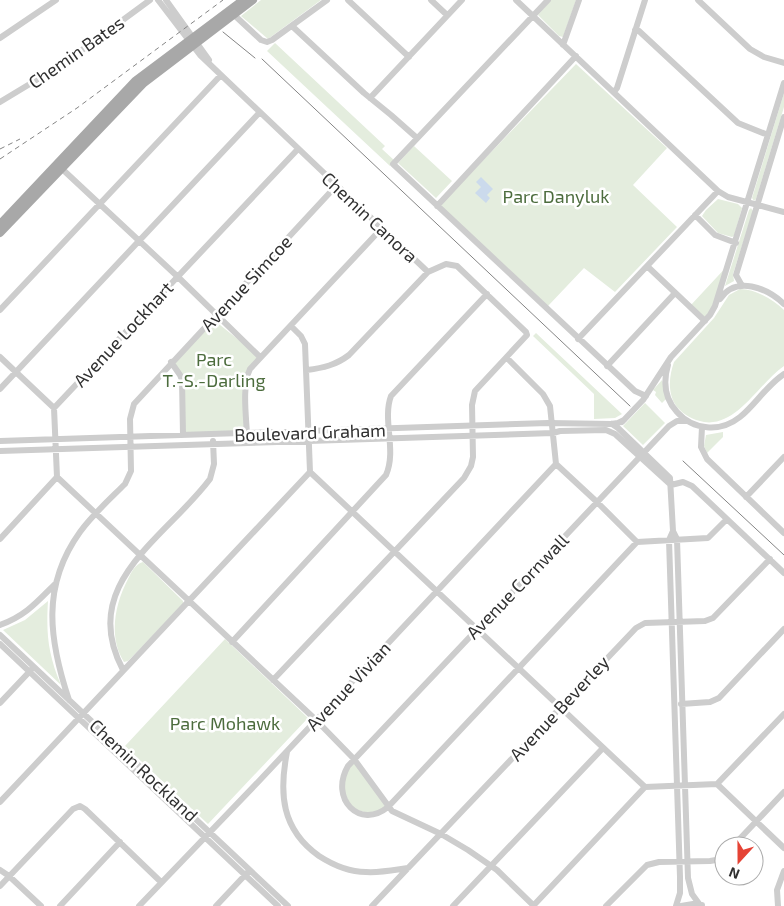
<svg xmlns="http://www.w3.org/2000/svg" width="784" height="906" viewBox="0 0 784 906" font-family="'Exo 2',sans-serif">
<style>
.green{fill:#e4edde}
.water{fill:#cbdaec}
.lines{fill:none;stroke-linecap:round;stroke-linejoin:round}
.minor{stroke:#cdcdcd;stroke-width:6}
.major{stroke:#a8a8a8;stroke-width:8}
.tram{stroke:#858585;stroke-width:1}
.rail{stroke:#858585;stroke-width:1;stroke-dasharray:5 4;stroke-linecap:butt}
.labels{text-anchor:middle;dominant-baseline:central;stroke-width:5;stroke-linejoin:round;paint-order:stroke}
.street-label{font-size:18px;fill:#303030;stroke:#fff}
.park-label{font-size:18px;fill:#4c6c3d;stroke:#fff}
</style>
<rect width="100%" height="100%" fill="#fff"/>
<path class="green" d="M261 0H321L268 39 241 16Z
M551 0H576L563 37 559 36 538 15Z
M275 43 385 146 382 149 395 161 390 166 267 51Z
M576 64 667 148 633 185 677 227 615 292 584 268 548 306 440 205Z
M784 93V107L756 199 754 201 752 198Z
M414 146 452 181 436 198 398 163Z
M718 199 738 204 742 208 734 236 732 237 718 233 702 216 706 210Z
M751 208 753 211 733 274 734 281 725 286 749 210Z
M730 263 723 285 705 321 690 306Z
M740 289C755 289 773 299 784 310V366C759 383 737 427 704 422 693 420 684 415 677 407 667 394 669 376 674 362L714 318 729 295Z
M215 321 260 357 248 374 247 434 183 435 182 380 171 362Z
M536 333 622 414 615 418 594 419V394L533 336Z
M662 380 666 399 662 403 655 395 656 392 653 390Z
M645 403 665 423 643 445 623 426Z
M723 432V437L707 453 704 446 706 435Z
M143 562 183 601V604L128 661 124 662C108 637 115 604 128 579 131 573 135 564 143 562Z
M48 601C46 634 48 654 61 685L3 630 25 620Z
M225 639 308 718 208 824 125 746Z
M354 759 388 807 374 815 351 808 341 782Z"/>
<path class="water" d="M481 177 493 189 487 195 490 198 486 203 475 193 481 187 476 182Z"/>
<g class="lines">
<path class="minor" d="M158 0 200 55 428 272
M166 0 209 60
M348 0 409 57
M431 0 447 15
M516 0 718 191 728 197 784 212
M548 0 393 164 635 391 646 396
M698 0 750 49 764 57 784 63
M232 13 261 40 267 42 272 40 327 0
M292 26 364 93 391 115 417 138
M635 30 639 31 738 123 768 135
M0 38 56 0
M563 45 579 0
M614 92 617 88 645 0
M370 98 462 0
M0 102 63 64 150 0
M60 167 178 277 260 357
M437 206 576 56
M695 215 715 235 736 243
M647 266 705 321
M741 284 736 275 784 117
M720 299C736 275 767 288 784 304
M0 310 221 75
M578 339 718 191
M0 357 54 408
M507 358 543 394 550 406 556 464 597 502 637 542 708 538 727 519
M171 362 180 375 182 380 183 435
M668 365C663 382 665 399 677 412 693 430 720 433 740 417 756 404 766 386 784 374
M607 366 675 293
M0 389 260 112
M622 422 643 400 671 357 710 315 715 306 784 83
M612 424 618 428 670 478 673 531 669 540 680 877V893L676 906
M702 427 701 447 707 459 784 533
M247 434C246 415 242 385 250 369L381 229
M0 441 548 423 611 424 618 423 624 420
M0 451 553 433 560 431 606 430 615 434 671 485
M310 472 645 787
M57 477 316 720 354 759 392 811 441 834 468 850 497 870 534 906
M671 485 683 482 692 486 784 573
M746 497 784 457
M673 531 677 539 688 878 692 894 700 905
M0 539 57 477 54 408 298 149
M637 542 388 807C360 830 329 799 348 766L669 426 677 421H686
M0 625C25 616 36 603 54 585
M0 635 288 906
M232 642 386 475C397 450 382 420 391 396L487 294
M0 644 278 906
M123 670C77 584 166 538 210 479L214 464 213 441
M273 680 464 478 471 466 473 457 472 405 475 391 527 335 526 332 457 266 446 264 428 272 349 355C336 365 323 368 307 370
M69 700C49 640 41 586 80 532 93 514 110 499 125 484L131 471 130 419 134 404 336 186
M0 703 32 669
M681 704 710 702 719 698 784 629
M287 752C279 793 281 829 319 856 333 865 348 872 366 872 380 873 394 870 408 868
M717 784 784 848
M0 802 310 472 305 344 301 336 291 326
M733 846 784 792
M0 870 9 876 41 906
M0 886 73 809 80 806 85 809 161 882
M60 906 120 842
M139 906 259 781 556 464
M216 906 247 873
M372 906 636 628 645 623 705 621 713 618 770 559
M453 906 603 748
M533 906 645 787 717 784 784 714
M606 906 647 865 659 862 710 861 716 860 724 855
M681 906 693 904 702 905
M778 906 777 890 784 871"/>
<path class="major" d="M0 224 135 81 243 0
M0 233 144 83 253 0"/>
<path class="tram" d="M223 32 255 58
M262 59 630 406
M683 461 784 555"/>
<path class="rail" d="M0 149 20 139
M0 159 77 108 223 0"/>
</g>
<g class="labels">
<g class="street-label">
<text transform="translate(76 52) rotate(-35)">Chemin Bates</text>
<text transform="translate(370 217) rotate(43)">Chemin Canora</text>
<text transform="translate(246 283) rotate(-47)">Avenue Simcoe</text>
<text transform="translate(123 334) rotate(-47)">Avenue Lockhart</text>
<text transform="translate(310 432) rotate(-2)">Boulevard Graham</text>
<text transform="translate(517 586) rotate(-46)">Avenue Cornwall</text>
<text transform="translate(348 686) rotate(-47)">Avenue Vivian</text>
<text transform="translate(559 708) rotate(-47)">Avenue Beverley</text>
<text transform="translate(144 770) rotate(43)">Chemin Rockland</text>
</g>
<g class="park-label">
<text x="556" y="196">Parc Danyluk</text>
<text x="214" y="359">Parc<tspan x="214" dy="21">T.-S.-Darling</tspan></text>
<text x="225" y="723">Parc Mohawk</text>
</g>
</g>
<g transform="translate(739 861) rotate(201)"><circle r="24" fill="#ffffff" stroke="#acacac"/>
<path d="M0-4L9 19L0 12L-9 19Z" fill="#e54335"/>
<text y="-8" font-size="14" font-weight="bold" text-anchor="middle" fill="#303030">N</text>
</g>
</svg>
